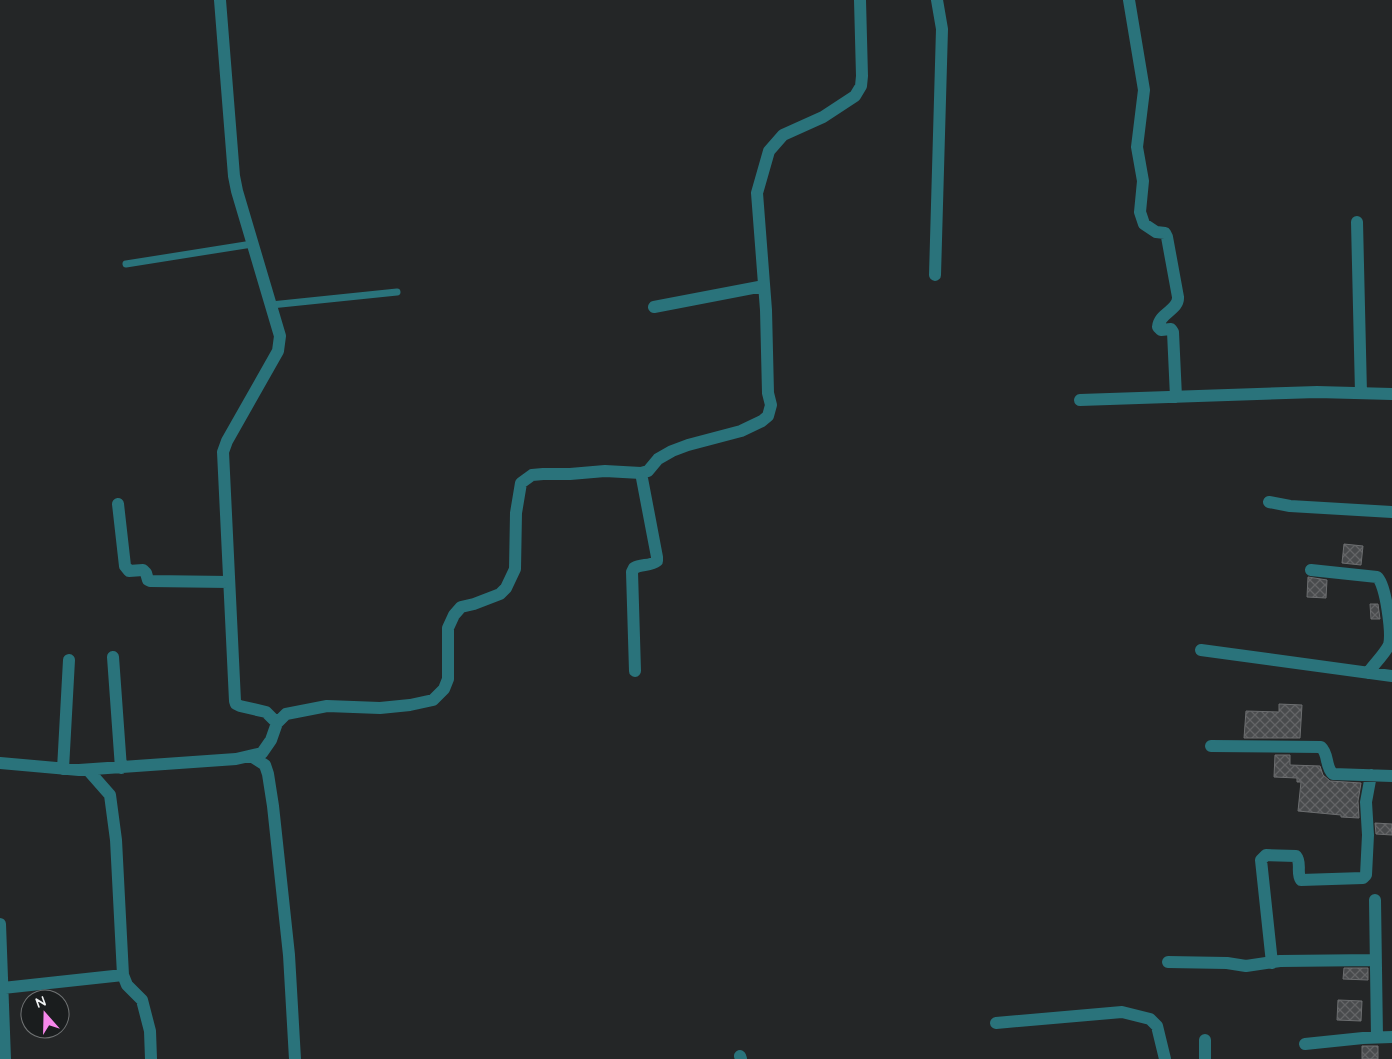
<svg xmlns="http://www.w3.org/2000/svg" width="1392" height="1059" viewBox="0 0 1392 1059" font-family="Quicksand,sans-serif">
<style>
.building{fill:url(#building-cross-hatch);stroke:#6c6e70}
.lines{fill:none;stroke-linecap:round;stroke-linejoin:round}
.lane{stroke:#2a737b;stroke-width:7}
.street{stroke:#2a737b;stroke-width:12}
</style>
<defs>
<pattern id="building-cross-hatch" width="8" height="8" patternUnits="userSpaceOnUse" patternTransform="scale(1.25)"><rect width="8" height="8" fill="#494b4d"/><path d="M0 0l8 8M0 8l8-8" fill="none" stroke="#646567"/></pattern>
</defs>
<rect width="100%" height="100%" fill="#242627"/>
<path class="building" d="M1344 544 1363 546 1361 565 1342 563Z
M1308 577 1327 580 1326 598 1307 597Z
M1370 604H1378L1380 619H1371Z
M1279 704 1302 705 1300 738H1244L1246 711 1279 712Z
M1275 755H1290V765L1320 766 1323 775 1330 781 1361 783 1358 801 1359 818 1341 817V815L1298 811 1301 782H1297V778L1274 777Z
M1375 823 1392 824V835L1376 834Z
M1344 968H1368V980L1343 979Z
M1338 1000 1362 1001 1361 1021 1337 1020Z
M1362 1046H1378V1059H1362Z"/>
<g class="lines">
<path class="lane" d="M126 264 252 244
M271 305 397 292"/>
<path class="street" d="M220 0 234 176 237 191 280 336 278 351 227 441 223 452 235 701 236 704 240 706 266 712 277 723
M1129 0 1144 90 1137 147 1143 181 1140 212 1144 224 1156 232 1165 233 1167 237 1178 297C1179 310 1159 313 1158 327L1161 330 1171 329 1173 332 1176 397
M1357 222 1361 393
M935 275 942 29 937 0
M654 307 764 286
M1080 400 1317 392 1392 394
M1269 502 1290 506 1392 512
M118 504 125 566 129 571 143 570 146 573 148 580 150 581 229 582
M1311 570 1377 577C1386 584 1392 634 1389 645 1384 655 1374 664 1368 673
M1201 650 1392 676
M113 657 121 768
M635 671 632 572 634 568C641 564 651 566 657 561V557L641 473
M1211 746 1321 747C1329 754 1325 767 1333 774L1392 776
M251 756 265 765 268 774 273 806 289 955 295 1059
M0 763 79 770 236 759 262 753 271 740 277 723 286 714 327 706 380 708 410 705 433 700 444 689 448 679V628L454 615 461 607 474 604 500 594 506 588 515 569 516 513 521 483 532 475 543 474H570L605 471 641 473 648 471 658 459 672 451 688 445 741 431 762 421 768 416 771 405 768 393 766 310 757 193 769 151 783 135 823 117 855 96 861 86 862 76 860 0
M63 769 69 660
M88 770 110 795 116 840 123 975 127 985 142 1000 150 1031 151 1059
M1375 900 1377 1037
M0 924 5 1059
M1168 962 1227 963 1246 966 1280 961 1376 960
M1272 963 1261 860 1266 855 1296 856C1302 863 1296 873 1301 880L1363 878 1366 875 1368 835 1366 802 1371 775
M3 988 123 975
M996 1023 1122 1012 1150 1019 1157 1026 1165 1059
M1305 1044 1363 1038 1392 1037
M740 1056 741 1059
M1205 1059V1040"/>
</g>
<g transform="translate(45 1014) rotate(340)"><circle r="24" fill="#1a1d1e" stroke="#707374"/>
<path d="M0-4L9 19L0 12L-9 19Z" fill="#f788ec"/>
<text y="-8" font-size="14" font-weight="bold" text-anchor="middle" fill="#f1f3f4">N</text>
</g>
</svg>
